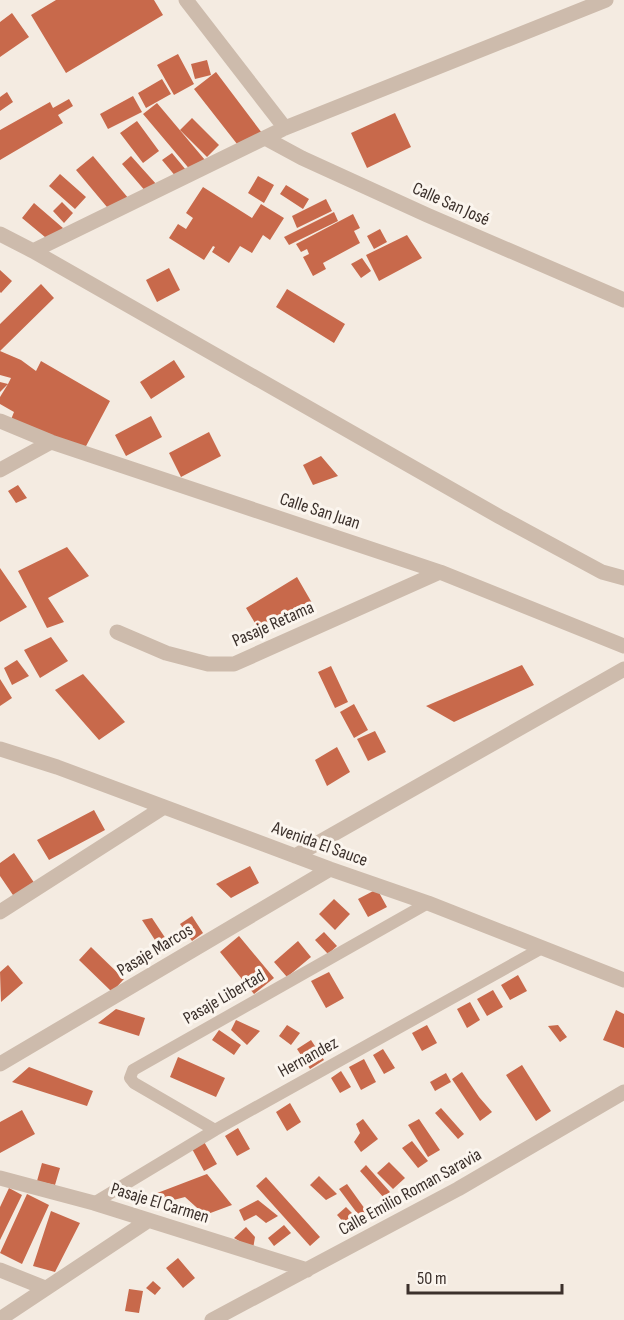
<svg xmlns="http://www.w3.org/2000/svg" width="624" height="1320" viewBox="0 0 624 1320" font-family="'Sofia Sans Condensed',sans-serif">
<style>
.building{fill:#c8694b}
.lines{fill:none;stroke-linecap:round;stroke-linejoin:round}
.lane{stroke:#cdbbac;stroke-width:12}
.street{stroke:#cdbbac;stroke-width:15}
.labels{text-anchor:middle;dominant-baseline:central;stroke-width:6;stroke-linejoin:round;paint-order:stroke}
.street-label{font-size:18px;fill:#3b302b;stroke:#fbf5ee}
</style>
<rect width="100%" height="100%" fill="#f4ebe1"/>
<path class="building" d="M56 0H154L163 15 66 73 31 15Z
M12 13 29 37 0 57V22Z
M178 54 194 84 174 95 157 65Z
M207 60 211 75 195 79 191 64Z
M216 72 262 133 241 149 194 89Z
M162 79 171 94 146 108 138 93Z
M7 92 13 102 0 111V97Z
M133 96 142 112 108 129 100 114Z
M69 99 73 106 58 115 63 123 0 160V130L50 102 53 108Z
M157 103 205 160 192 172 143 114Z
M395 113 411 147 367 168 351 133Z
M192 118 219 145 207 157 180 130Z
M137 121 159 151 143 163 120 133Z
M172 153 186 170 177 178 162 160Z
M93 156 129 199 112 213 76 170Z
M131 156 157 185 147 193 122 164Z
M60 174 86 197 75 209 49 186Z
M258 176 274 185 264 203 248 193Z
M286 185 309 199 303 209 280 194Z
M203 187 252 218 261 204 284 218 270 240 263 235 252 253 240 246 229 263 212 252 215 247 213 246 204 260 169 238 178 224 186 229 193 218 186 213Z
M326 199 332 211 297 228 292 216Z
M62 202 73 213 64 223 53 211Z
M34 203 63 228 51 242 22 218Z
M334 212 338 221 289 245 284 237Z
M353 214 360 228 354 231 360 243 323 263 326 269 313 276 303 257 309 254 307 249 301 252 296 244Z
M380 229 387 242 374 249 367 236Z
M407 235 422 258 379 281 366 255Z
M362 258 371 271 361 278 351 264Z
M169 268 180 290 157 302 146 280Z
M0 270 12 281 1 293 0 292Z
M41 284 54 298 0 351V324Z
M287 289 345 324 334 343 276 307Z
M0 351 21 360 36 371 41 361 110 401 85 448 10 422 14 412 0 404V397L8 384 0 392V382L8 384 11 378 0 375Z
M174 360 185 377 151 399 140 382Z
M151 416 162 437 126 456 115 435Z
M209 432 221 456 181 477 169 453Z
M321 456 338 476 313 485 303 465Z
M18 485 27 498 16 503 8 491Z
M67 547 89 576 48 598 64 622 47 628 18 571Z
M0 568 27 607 0 622Z
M297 577 312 603 261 633 246 608Z
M51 637 68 661 40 678 24 650Z
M17 660 29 676 12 685 4 668Z
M522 665 534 685 454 722 426 706Z
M331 666 348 702 335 708 318 672Z
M83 674 125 722 99 740 55 690Z
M0 679 12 698 0 706Z
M354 704 368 730 354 738 340 712Z
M375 731 386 752 368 761 357 739Z
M337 747 350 772 327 786 315 760Z
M94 810 105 830 49 860 37 840Z
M14 853 35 884 15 898 0 876V863Z
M250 866 259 883 231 898 216 884Z
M377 889 387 907 368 917 358 899Z
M334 899 350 914 335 930 319 914Z
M192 916 203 933 192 941 180 924Z
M152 918 172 948 164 954 142 920Z
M324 932 337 946 328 954 315 940Z
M239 936 274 978 254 994 220 952Z
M298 941 311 957 287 977 274 962Z
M91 947 124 979 112 992 79 960Z
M8 965 23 983 1 1002 0 972Z
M329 972 344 998 326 1008 311 981Z
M518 975 527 991 510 1000 501 985Z
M493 990 503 1007 487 1016 477 999Z
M470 1002 480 1020 467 1028 457 1009Z
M116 1009 145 1018 139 1036 98 1023Z
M616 1010 624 1014V1048L603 1040Z
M236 1020 260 1031 247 1045 231 1030Z
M287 1025 300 1033 291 1045 279 1036Z
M427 1025 437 1043 422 1051 412 1033Z
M558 1025 567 1037 560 1042 548 1026Z
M219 1030 241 1045 234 1055 212 1040Z
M311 1040 324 1060 310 1069 297 1049Z
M383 1049 395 1068 384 1074 373 1055Z
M178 1057 225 1078 216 1097 170 1077Z
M364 1059 376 1082 361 1090 349 1067Z
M522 1065 551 1111 536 1121 506 1075Z
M29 1067 93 1091 87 1106 12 1082Z
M341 1071 351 1087 340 1093 331 1078Z
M462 1072 479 1097 492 1112 480 1121 452 1079Z
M446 1073 451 1082 435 1091 430 1082Z
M290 1103 301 1122 287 1131 276 1112Z
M441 1108 464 1134 458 1139 435 1113Z
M22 1110 35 1134 0 1153V1122Z
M363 1119 378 1139 361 1152 354 1142 360 1133 356 1124Z
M419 1119 440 1150 428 1157 408 1125Z
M238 1128 250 1149 237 1156 225 1136Z
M203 1140 217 1164 204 1171 191 1147Z
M412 1141 428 1161 418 1168 402 1148Z
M389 1162 405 1178 393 1189 377 1173Z
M42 1163 60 1168 55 1185 37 1181Z
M366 1165 390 1192 384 1198 360 1171Z
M207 1174 232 1205 205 1215 185 1197 166 1202 152 1195Z
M319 1176 337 1194 326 1200 310 1185Z
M266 1177 320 1237 310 1246 256 1186Z
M347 1184 370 1216 363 1221 339 1189Z
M9 1188 22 1195 0 1240V1207Z
M27 1194 49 1205 22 1264 0 1253Z
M258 1200 278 1216 266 1223 256 1215 244 1221 239 1210Z
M346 1207 356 1217 347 1226 337 1215Z
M51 1211 80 1223 55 1272 33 1266Z
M284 1225 291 1233 274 1246 268 1238Z
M246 1227 255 1237 253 1249 234 1238Z
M178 1258 195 1278 183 1288 166 1268Z
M153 1281 161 1288 155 1295 146 1288Z
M129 1289 143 1291 139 1313 125 1311Z"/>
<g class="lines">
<path class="lane" d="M215 1130 134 1083 130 1078 133 1070 428 903
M94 1203 215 1130 542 948"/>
<path class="street" d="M186 0 285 128
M265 138 302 158 427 215 624 300
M0 234 33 251 500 517 602 572 624 578
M33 251 285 128 606 0
M0 421 51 442 440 572 624 646
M0 470 51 442
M117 632 166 653 208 664H234L440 572
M0 749 57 767 330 869 428 903 624 980
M295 856 624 669
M0 912 164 807
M0 1064 330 869
M0 1178 94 1203 307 1270
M0 1270 45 1288
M0 1319 149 1220
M212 1320 458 1189 624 1092"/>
</g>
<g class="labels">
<g class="street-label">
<text transform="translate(451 204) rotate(24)">Calle San José</text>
<text transform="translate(320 511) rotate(18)">Calle San Juan</text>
<text transform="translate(273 624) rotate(-24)">Pasaje Retama</text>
<text transform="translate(320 844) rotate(20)">Avenida El Sauce</text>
<text transform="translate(155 950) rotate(-31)">Pasaje Marcos</text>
<text transform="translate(224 997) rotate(-30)">Pasaje Libertad</text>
<text transform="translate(308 1057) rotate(-29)">Hernandez</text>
<text transform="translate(410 1192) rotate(-29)">Calle Emilio Roman Saravia</text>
<text transform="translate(160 1203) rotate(17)">Pasaje El Carmen</text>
</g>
</g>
<path d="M408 1284v9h154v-9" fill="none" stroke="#3b302b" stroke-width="3"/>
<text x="417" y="1284" font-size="18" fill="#3b302b" stroke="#fbf5ee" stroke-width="4.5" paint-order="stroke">50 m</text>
</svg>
